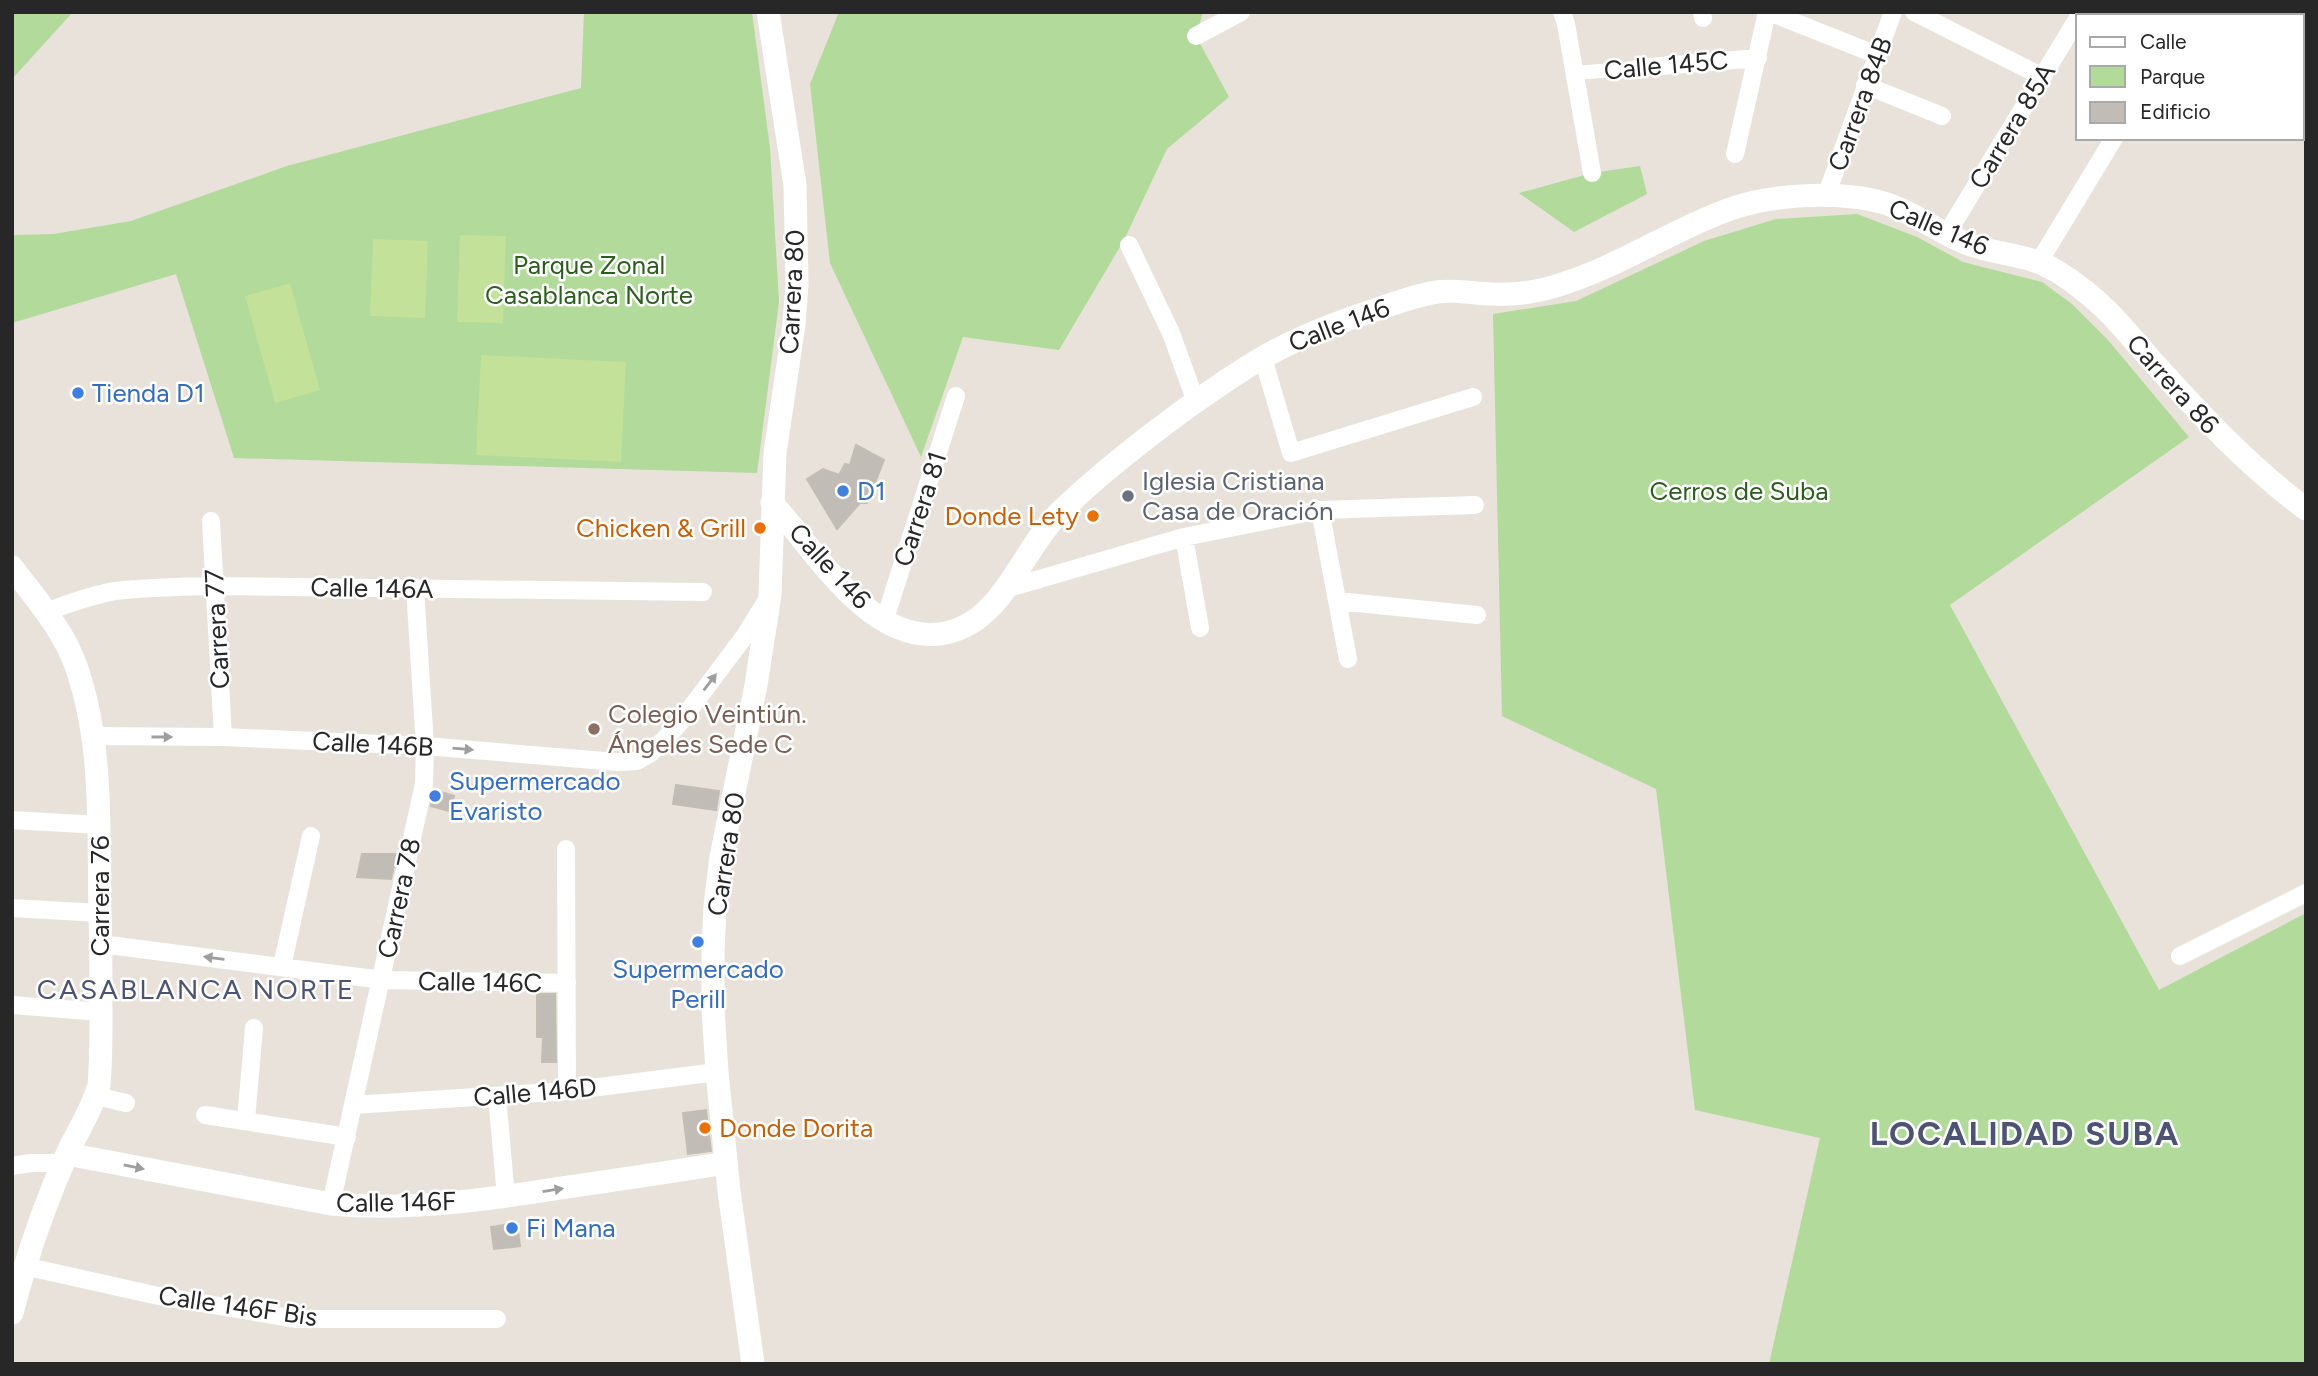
<svg xmlns="http://www.w3.org/2000/svg" width="2318" height="1376" viewBox="0 0 2318 1376" font-family="Figtree,sans-serif">
<style>
.green{fill:#b1da9b}
.pitch{fill:#c3e198}
.building{fill:#c1bcb6;stroke:#c3beb4;stroke-width:2}
.lines{fill:none;stroke-linecap:round;stroke-linejoin:round}
.pedestrian{stroke:#fff;stroke-width:14}
.minor{stroke:#fff;stroke-width:18}
.tertiary{stroke:#fff;stroke-width:23}
.oneway{fill:#9e9e9e}
.shop-dot{fill:#3f7fe0;stroke:#fff;stroke-width:2.5}
.worship-dot{fill:#6b7280;stroke:#fff;stroke-width:2.5}
.food-dot{fill:#e8710a;stroke:#fff;stroke-width:2.5}
.education-dot{fill:#8d6e63;stroke:#fff;stroke-width:2.5}
.labels{text-anchor:middle;dominant-baseline:central;stroke-width:5;stroke-linejoin:round;paint-order:stroke}
.street-label{font-size:26px;fill:#272727;stroke:#fff}
.park-label{font-size:26px;fill:#2d5c20;stroke:#fff}
.shop-label{font-size:26px;fill:#366cbe;stroke:#fff;text-anchor:start}
.worship-label{font-size:26px;fill:#5b616d;stroke:#fff;text-anchor:start}
.food-label{font-size:26px;fill:#c56008;stroke:#fff;text-anchor:end}
.education-label{font-size:26px;fill:#785e54;stroke:#fff;text-anchor:start}
.neighbourhood-label{font-size:28px;letter-spacing:2px;fill:#4d5473;stroke:#fff}
.district-label{font-size:33px;font-weight:bold;letter-spacing:2px;fill:#4d5473;stroke:#fff}
</style>
<rect width="100%" height="100%" fill="#e8e2da"/>
<path class="green" d="M12 12H73L12 79Z
M584 12H752L770 148 779 302 757 473 234 458 176 274 12 323V235L54 234 131 221 287 166 581 88Z
M839 12H1203L1196 36 1229 97 1167 149 1124 240 1059 350 963 337 921 457 830 263 810 84Z
M1640 166 1647 194 1574 232 1519 193 1592 173Z
M1857 214 1917 237 1963 262 2042 282 2072 304 2108 340 2189 437 1950 605 2159 990 2306 913V1364H1769L1820 1138 1695 1110 1656 789 1502 716 1493 314 1576 301 1704 241 1776 219Z"/>
<path class="pitch" d="M460 235 506 236 503 323 457 322Z
M373 239 428 241 425 318 370 316Z
M290 283 320 390 275 403 245 296Z
M481 355 626 362 621 462 476 455Z"/>
<path class="building" d="M856 445 884 460 867 503H860L837 529 807 479 823 469 839 475 845 464 850 465Z
M676 785 719 791 716 810 673 804Z
M434 790 454 796 449 811 431 806Z
M362 854H397L391 879 357 877Z
M537 994H555L556 1062H542L543 1037H537Z
M706 1110 711 1151 688 1154 683 1113Z
M517 1223 520 1246 494 1249 491 1227Z"/>
<g class="lines">
<path class="pedestrian" d="M1575 73 1638 68"/>
<path class="minor" d="M1562 12 1566 24 1592 173
M1702 12 1703 18
M1769 12 1877 55
M1914 12 2043 77
M2098 12 2101 16
M1196 36 1241 12
M1638 68 1758 58
M1865 85 1942 116
M1735 154 1767 12
M1826 196 1893 12
M1946 235 2078 18
M1129 245 1171 333 1196 402
M2039 262 2114 138
M1263 358 1291 453 1473 397
M1320 510 1348 659
M211 521 223 737
M1184 537 1200 628
M1005 589 1184 537 1320 510 1475 505
M1337 601 1477 615
M45 612C68 604 91 595 115 591 148 587 181 587 215 586L703 592
M884 622 956 396
M94 736 223 737 425 746 617 762 637 761 651 753 678 725 744 637 767 600
M12 820 100 825
M566 849 567 1091
M12 908 100 913
M101 944 382 980 567 983
M2180 956 2306 893
M282 966 311 836
M12 1005 101 1012
M96 1096 126 1103
M497 1096 506 1197
M353 1105 567 1091 717 1072
M205 1115 347 1137
M246 1120 254 1028
M12 1166 31 1163H63
M331 1204 424 784 425 746 415 588
M24 1266 154 1295 296 1319H497"/>
<path class="tertiary" d="M772 503C814 548 868 643 940 634 1002 626 1020 552 1059 513 1101 472 1148 436 1195 402 1220 385 1246 366 1273 352 1305 335 1341 321 1375 310 1396 303 1416 295 1437 292 1456 289 1474 294 1493 294 1517 295 1543 291 1565 283 1621 265 1671 231 1725 211 1765 195 1830 191 1872 200 1905 206 1932 229 1963 242 1986 252 2011 253 2035 261 2050 266 2069 278 2082 289 2109 309 2131 337 2153 362 2201 415 2248 466 2306 509
M12 567C35 598 63 629 76 666 104 746 98 831 100 915 101 948 101 982 101 1016 101 1039 101 1062 99 1085 92 1110 77 1132 67 1154 44 1206 26 1258 12 1313
M67 1154 331 1204C409 1211 485 1200 561 1188 616 1180 671 1172 726 1163
M753 1364 729 1191 717 1072 713 1008V952L715 906 721 857 756 685 770 595 775 453 794 324 797 284 795 185 768 12"/>
</g>
<defs><path id="oneway-solid" d="M-6-.8H1V-3.2L6.5 0L1 3.2V.8H-6Z" transform="scale(1.75)"/></defs>
<g class="oneway">
<use href="#oneway-solid" transform="translate(710 682) rotate(-53)"/>
<use href="#oneway-solid" transform="translate(162 737)"/>
<use href="#oneway-solid" transform="translate(463 749) rotate(5)"/>
<use href="#oneway-solid" transform="translate(214 958) rotate(-173)"/>
<use href="#oneway-solid" transform="translate(134 1167) rotate(11)"/>
<use href="#oneway-solid" transform="translate(553 1190) rotate(-9)"/>
</g>
<g class="shop-dot">
<circle cx="78" cy="393" r="7"/>
<circle cx="843" cy="491" r="7"/>
<circle cx="435" cy="796" r="7"/>
<circle cx="698" cy="942" r="7"/>
<circle cx="512" cy="1228" r="7"/>
</g>
<circle class="worship-dot" cx="1128" cy="496" r="7"/>
<g class="food-dot">
<circle cx="1093" cy="516" r="7"/>
<circle cx="760" cy="528" r="7"/>
<circle cx="705" cy="1128" r="7"/>
</g>
<circle class="education-dot" cx="594" cy="729" r="7"/>
<g class="labels">
<g class="street-label">
<text transform="translate(1666 65) rotate(-5)">Calle 145C</text>
<text transform="translate(1860 104) rotate(-70)">Carrera 84B</text>
<text transform="translate(2012 126) rotate(-59)">Carrera 85A</text>
<text transform="translate(1939 227) rotate(23)">Calle 146</text>
<text transform="translate(792 292) rotate(-87)">Carrera 80</text>
<text transform="translate(1339 325) rotate(-21)">Calle 146</text>
<text transform="translate(2173 384) rotate(48)">Carrera 86</text>
<text transform="translate(920 509) rotate(-72)">Carrera 81</text>
<text transform="translate(830 566) rotate(47)">Calle 146</text>
<text transform="translate(372 588) rotate(1)">Calle 146A</text>
<text transform="translate(217 629) rotate(-93)">Carrera 77</text>
<text transform="translate(373 744) rotate(3)">Calle 146B</text>
<text transform="translate(726 854) rotate(-81)">Carrera 80</text>
<text transform="translate(100 896) rotate(-90)">Carrera 76</text>
<text transform="translate(399 898) rotate(-78)">Carrera 78</text>
<text transform="translate(480 982) rotate(1)">Calle 146C</text>
<text transform="translate(535 1092) rotate(-5)">Calle 146D</text>
<text transform="translate(396 1202) rotate(-1)">Calle 146F</text>
<text transform="translate(238 1306) rotate(8)">Calle 146F Bis</text>
</g>
<g class="park-label">
<text x="589" y="265">Parque Zonal<tspan x="589" dy="30">Casablanca Norte</tspan></text>
<text x="1739" y="491">Cerros de Suba</text>
</g>
<g class="shop-label">
<text x="92" y="393">Tienda D1</text>
<text x="857" y="491">D1</text>
<text x="449" y="781">Supermercado<tspan x="449" dy="30">Evaristo</tspan></text>
<text x="698" y="969" text-anchor="middle">Supermercado<tspan x="698" dy="30">Perill</tspan></text>
<text x="526" y="1228">Fi Mana</text>
</g>
<g class="worship-label">
<text x="1142" y="481">Iglesia Cristiana<tspan x="1142" dy="30">Casa de Oración</tspan></text>
</g>
<g class="food-label">
<text x="1079" y="516">Donde Lety</text>
<text x="746" y="528">Chicken &amp; Grill</text>
<text x="719" y="1128" text-anchor="start">Donde Dorita</text>
</g>
<g class="education-label">
<text x="608" y="714">Colegio Veintiún.<tspan x="608" dy="30">Ángeles Sede C</tspan></text>
</g>
<g class="neighbourhood-label">
<text x="196" y="989">CASABLANCA NORTE</text>
</g>
<g class="district-label">
<text x="2025" y="1133">LOCALIDAD SUBA</text>
</g>
</g>
<rect width="2318" height="1376" fill="none" stroke="#272727" stroke-width="28"/>
<rect x="2076" y="14" width="228" height="126" fill="#ffffff" stroke="#a9a9a9" stroke-width="2"/>
<rect x="2090" y="37" width="35" height="10" fill="#ffffff" stroke="#a9a9a9" stroke-width="2"/>
<text x="2140" y="49" font-size="21" fill="#272727">Calle</text>
<rect x="2090" y="66" width="35" height="21" fill="#b1da9b" stroke="#a9a9a9" stroke-width="2"/>
<text x="2140" y="84" font-size="21" fill="#272727">Parque</text>
<rect x="2090" y="102" width="35" height="21" fill="#c1bcb6" stroke="#a9a9a9" stroke-width="2"/>
<text x="2140" y="119" font-size="21" fill="#272727">Edificio</text>
</svg>
